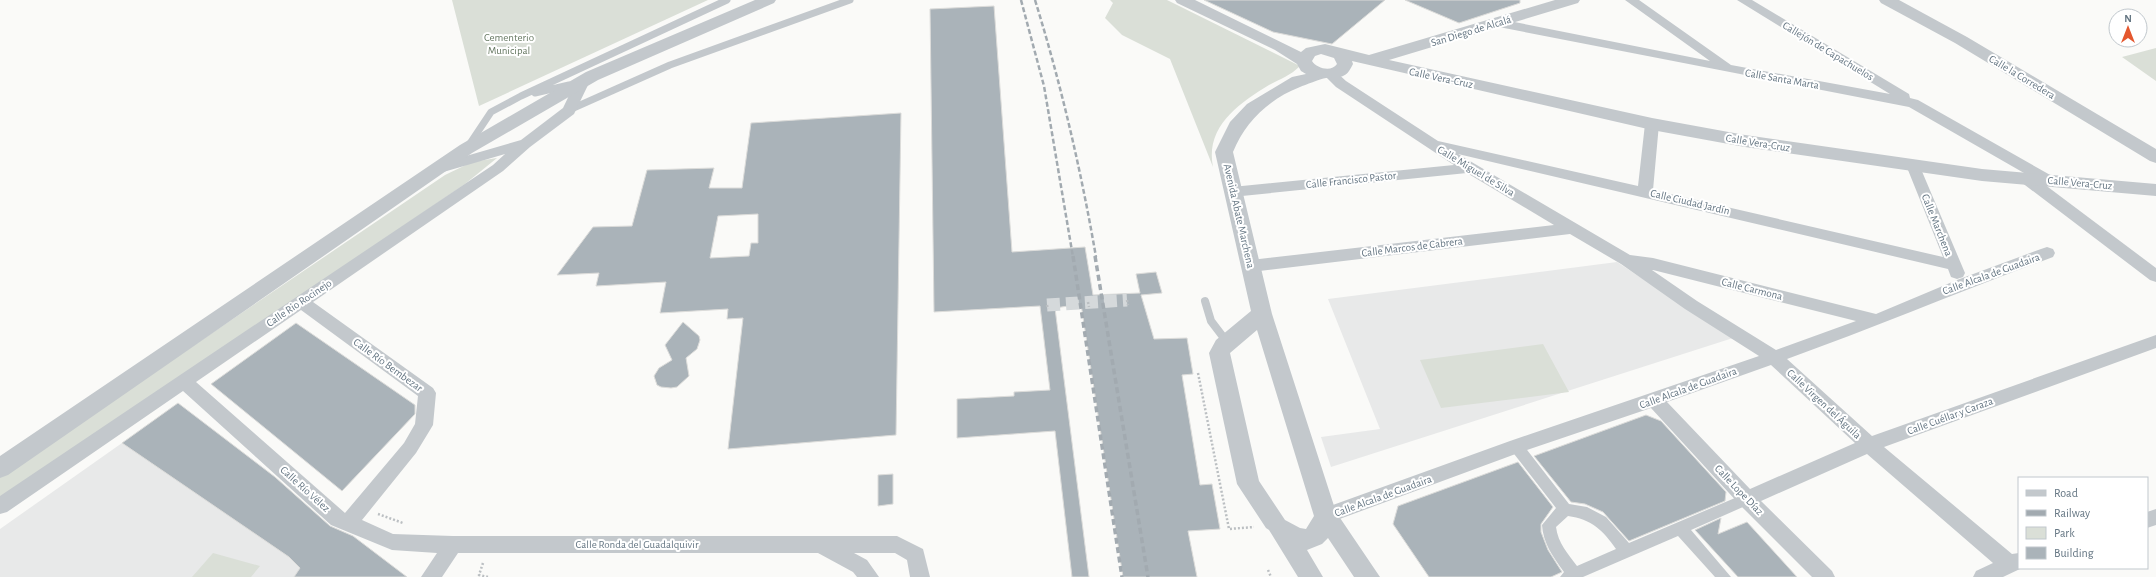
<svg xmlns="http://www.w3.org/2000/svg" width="2156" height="577" viewBox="0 0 2156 577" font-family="'Alegreya Sans',sans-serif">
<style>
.built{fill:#e8e9e9}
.green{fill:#dadfd7}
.building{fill:#aab3b9;stroke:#dcdcda;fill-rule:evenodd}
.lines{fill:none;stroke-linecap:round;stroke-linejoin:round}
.pedestrian-tunnel{stroke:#d5d9db;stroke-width:13;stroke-dasharray:13 6;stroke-linecap:butt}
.path{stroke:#bbbfc2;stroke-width:2.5;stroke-dasharray:2 2;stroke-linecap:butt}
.service-far1{stroke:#c3c8cc;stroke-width:7}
.service{stroke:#c3c8cc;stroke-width:8}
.pedestrian{fill:#c3c8cc;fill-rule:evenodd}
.minor{fill:#c3c8cc;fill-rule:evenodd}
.tertiary{fill:#c3c8cc;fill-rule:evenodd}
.rail-far1{stroke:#a2aab0;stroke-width:2.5;stroke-dasharray:5 2.5;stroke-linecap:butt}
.rail{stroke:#a2aab0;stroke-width:3.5;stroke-dasharray:6 3.5;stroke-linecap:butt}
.labels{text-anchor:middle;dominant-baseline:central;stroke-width:4;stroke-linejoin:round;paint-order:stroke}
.street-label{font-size:11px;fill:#657683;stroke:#fff}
.park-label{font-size:11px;fill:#687a64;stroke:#fff}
</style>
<rect width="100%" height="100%" fill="#fafaf8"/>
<path class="built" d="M1617 262 1733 338 1331 467 1321 437 1380 429 1328 299Z
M122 443 289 557 310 577H0V529Z"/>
<path class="green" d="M452 0H708L479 106Z
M1110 0H1167L1300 66C1290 76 1280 79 1269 85 1238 104 1205 127 1213 167L1170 59 1122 35 1105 18 1113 3Z
M2156 48V81L2122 57Z
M497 158 465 184 0 501V477L445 175 472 162Z
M1543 344 1569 392 1441 408 1420 360Z
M213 553 260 566 251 577H192Z"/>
<path class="building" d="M1204 0H1385L1332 44 1273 32Z
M1405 0H1520V3L1459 23Z
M994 6 1012 252 1085 247 1093 295 1140 293 1136 274 1156 272 1162 293 1141 295 1154 339 1187 338 1193 374 1182 375 1200 485 1212 484 1220 529 1188 531 1197 577H1123L1081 304 1055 308 1089 577H1072L1055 431 957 438V399L1014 396V392L1050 390 1040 306 934 312 930 9Z
M901 113 896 435 728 449 743 318 727 319 728 309 660 313 666 282 596 286 599 273 557 275 593 227 632 226 647 170 714 168 709 188H742L751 123ZM758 214V243H751L749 256 710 258 718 216Z
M683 322 699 336 700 340 697 349 686 358 689 376 677 387 671 388 661 387 657 385 654 376 659 368 672 360 665 345Z
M296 323 415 405V414L342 491 211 384Z
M178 403 275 477 330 526 353 536 407 577H294L300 568 289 557 122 443Z
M1646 415 1661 421 1726 492 1725 501 1629 541 1603 512 1585 504 1571 502 1534 456Z
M1518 462 1553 507 1541 524V532L1548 550 1562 572 1551 577H1429L1393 524 1398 506Z
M893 474V504L878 506V475Z
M1721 518 1718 534 1747 522 1797 577H1738L1695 530Z"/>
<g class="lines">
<path class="pedestrian-tunnel" d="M1047 305 1127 300"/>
<path class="path" d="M1127 300 1128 305
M1088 302 1089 307
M1047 305 1048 309
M1198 373 1229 529 1254 527
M378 514 403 523
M483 563 479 575 488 577
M1268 570 1271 577"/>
<path class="service-far1" d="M535 93 569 85
M569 110 670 65 850 0
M469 145 491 112 521 96 727 0"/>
<path class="service" d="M1205 301 1211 321 1227 342"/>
<path class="pedestrian" d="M1516 440 1521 442 1569 504 1587 507 1606 517 1629 543 1742 495 1747 493 1752 495 1754 499 1752 503 1691 530 1731 577H1715L1678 536 1583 577H1560L1564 572C1553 557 1543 543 1542 525L1556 508 1511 450 1509 446 1511 442ZM1568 516C1591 519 1603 530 1616 549L1577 566C1568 554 1558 543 1556 527Z"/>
<path class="minor" d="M1625 0H1639L1731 65 1890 94 1737 0H1752L1909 94 1910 98 1918 100 2052 176 2054 180 2052 184H2044L2156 268V282L2150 280 2021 182 2019 178 2024 173 1909 107 1499 27 1493 23 1499 19 1710 61Z
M1330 70 1335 71 1346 81 1438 141 1638 186 1645 124 1647 121H1657L1659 124 1653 190 1943 257 1906 165 1908 162H1918L1965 273 1963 277 1957 279 1951 277 1948 269 1458 154 1630 255 1653 258 1876 314 1957 280 2041 249 2047 247 2053 249 2055 253 2053 257C1964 290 1876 327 1787 359L1872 436 2156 335V348L1884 447 2012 554 2019 553V568H2022L2003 577H1973L1976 571 1993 563 1867 454 1761 501 1832 571 1835 577H1812L1740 505 1651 408 1521 452 1326 524 1319 522 1317 516 1319 510 1510 441 1759 356 1685 309 1621 264 1570 234 1251 272 1245 270 1243 266 1245 262 1251 260 1554 225 1467 173 1232 197 1227 196 1225 192 1227 188 1232 187 1454 165 1336 87 1323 74ZM1652 270H1653L1856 321 1776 350 1697 301ZM1771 365 1855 443 1750 489 1667 402Z
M582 79 589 83 574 114 530 147 503 171 313 302 433 388 436 393 433 425 430 430 416 453 362 520 393 534 453 536H897L923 549 930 577H910L907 560 895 553H854L867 560 879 577H857L853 572 818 553H458L442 577H421L437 553 392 550 331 525 183 391 7 512 0 514V496L493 165 505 154 440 173 435 171 433 168 435 165 521 140 563 108 575 83ZM301 310 418 396 415 424 404 443 345 513 196 382Z
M2156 509V525L2147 528V512Z"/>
<path class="tertiary" d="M755 0H776L774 3 598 80 472 153 8 475 0 478V456L460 145 586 72Z
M1175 0H1195L1301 52 1306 48 1325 44 1369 55 1555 0H1580L1578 3 1389 60 1652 118 1745 135 1982 169 2156 184V196L1982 181 1745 147 1652 130 1352 61 1353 64C1346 79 1341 77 1326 78 1320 79 1305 85 1300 87 1269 99 1245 122 1233 152L1272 314 1336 512 1380 577H1354L1328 538 1322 544 1307 550 1323 577H1298L1269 530 1266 528 1237 484 1209 353 1216 340 1251 311 1215 152 1230 122 1247 104 1292 77 1306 74 1301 71 1297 64 1275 50 1177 3ZM1321 54 1334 58 1337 64C1332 72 1317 69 1312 61L1315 56ZM1257 330 1314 516 1306 529 1300 528 1285 520 1259 481 1230 353Z
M1879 0H1899L1967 37 2156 149V163L2150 161 1955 43 1881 3Z"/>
<path class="rail-far1" d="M1021 0 1044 86 1073 257
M1035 0C1061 84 1081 170 1096 257"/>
<path class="rail" d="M1073 256 1122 577
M1095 256 1148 577"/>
</g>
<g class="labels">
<g class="street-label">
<text transform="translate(1471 31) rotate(-17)">San Diego de Alcalá</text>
<text transform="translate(1828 51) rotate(31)">Callejón de Capachuelos</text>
<text transform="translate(2022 77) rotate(31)">Calle la Corredera</text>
<text transform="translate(1441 78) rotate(12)">Calle Vera-Cruz</text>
<text transform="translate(1782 79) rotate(10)">Calle Santa Marta</text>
<text transform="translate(1758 143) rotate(9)">Calle Vera-Cruz</text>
<text transform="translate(1476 171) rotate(31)">Calle Miguel de Silva</text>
<text transform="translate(1351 180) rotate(-6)">Calle Francisco Pastor</text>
<text transform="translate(2080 183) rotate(5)">Calle Vera-Cruz</text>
<text transform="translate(1690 202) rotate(13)">Calle Ciudad Jardín</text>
<text transform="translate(1239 216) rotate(77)">Avenida Abate Marchena</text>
<text transform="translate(1937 225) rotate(68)">Calle Marchena</text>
<text transform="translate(1412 247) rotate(-7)">Calle Marcos de Cabrera</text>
<text transform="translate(1991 274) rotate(-20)">Calle Alcala de Guadaira</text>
<text transform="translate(1752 289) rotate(14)">Calle Carmona</text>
<text transform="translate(299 303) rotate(-34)">Calle Rio Rocinejo</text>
<text transform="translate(388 365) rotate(36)">Calle Río Bembezar</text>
<text transform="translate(1688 388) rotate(-20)">Calle Alcala de Guadaira</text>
<text transform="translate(1824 404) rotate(43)">Calle Virgen del Águila</text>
<text transform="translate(1950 416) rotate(-20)">Calle Cuéllar y Caraza</text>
<text transform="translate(305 489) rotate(42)">Calle Río Vélez</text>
<text transform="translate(1739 490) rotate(46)">Calle Lope Díaz</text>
<text transform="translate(1383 496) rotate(-20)">Calle Alcala de Guadaira</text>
<text x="637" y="544">Calle Ronda del Guadalquivir</text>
</g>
<g class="park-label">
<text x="509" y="37">Cementerio<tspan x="509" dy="13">Municipal</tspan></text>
</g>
</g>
<rect x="2018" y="477" width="130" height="92" fill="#ffffff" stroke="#c1c8cd"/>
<rect x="2026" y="490" width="20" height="6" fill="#c3c8cc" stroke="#c1c8cd"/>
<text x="2054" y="497" font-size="12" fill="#657683">Road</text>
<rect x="2026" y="510" width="20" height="6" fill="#a2aab0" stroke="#c1c8cd"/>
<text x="2054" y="517" font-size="12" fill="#657683">Railway</text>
<rect x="2026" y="527" width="20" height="12" fill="#dadfd7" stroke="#c1c8cd"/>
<text x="2054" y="537" font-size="12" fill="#657683">Park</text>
<rect x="2026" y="547" width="20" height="12" fill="#aab3b9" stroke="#c1c8cd"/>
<text x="2054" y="557" font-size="12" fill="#657683">Building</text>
<g transform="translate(2128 28)"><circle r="19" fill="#ffffff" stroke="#c1c8cd"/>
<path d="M0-3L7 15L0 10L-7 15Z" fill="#e4572e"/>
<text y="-6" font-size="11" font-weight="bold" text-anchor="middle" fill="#657683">N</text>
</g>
</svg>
